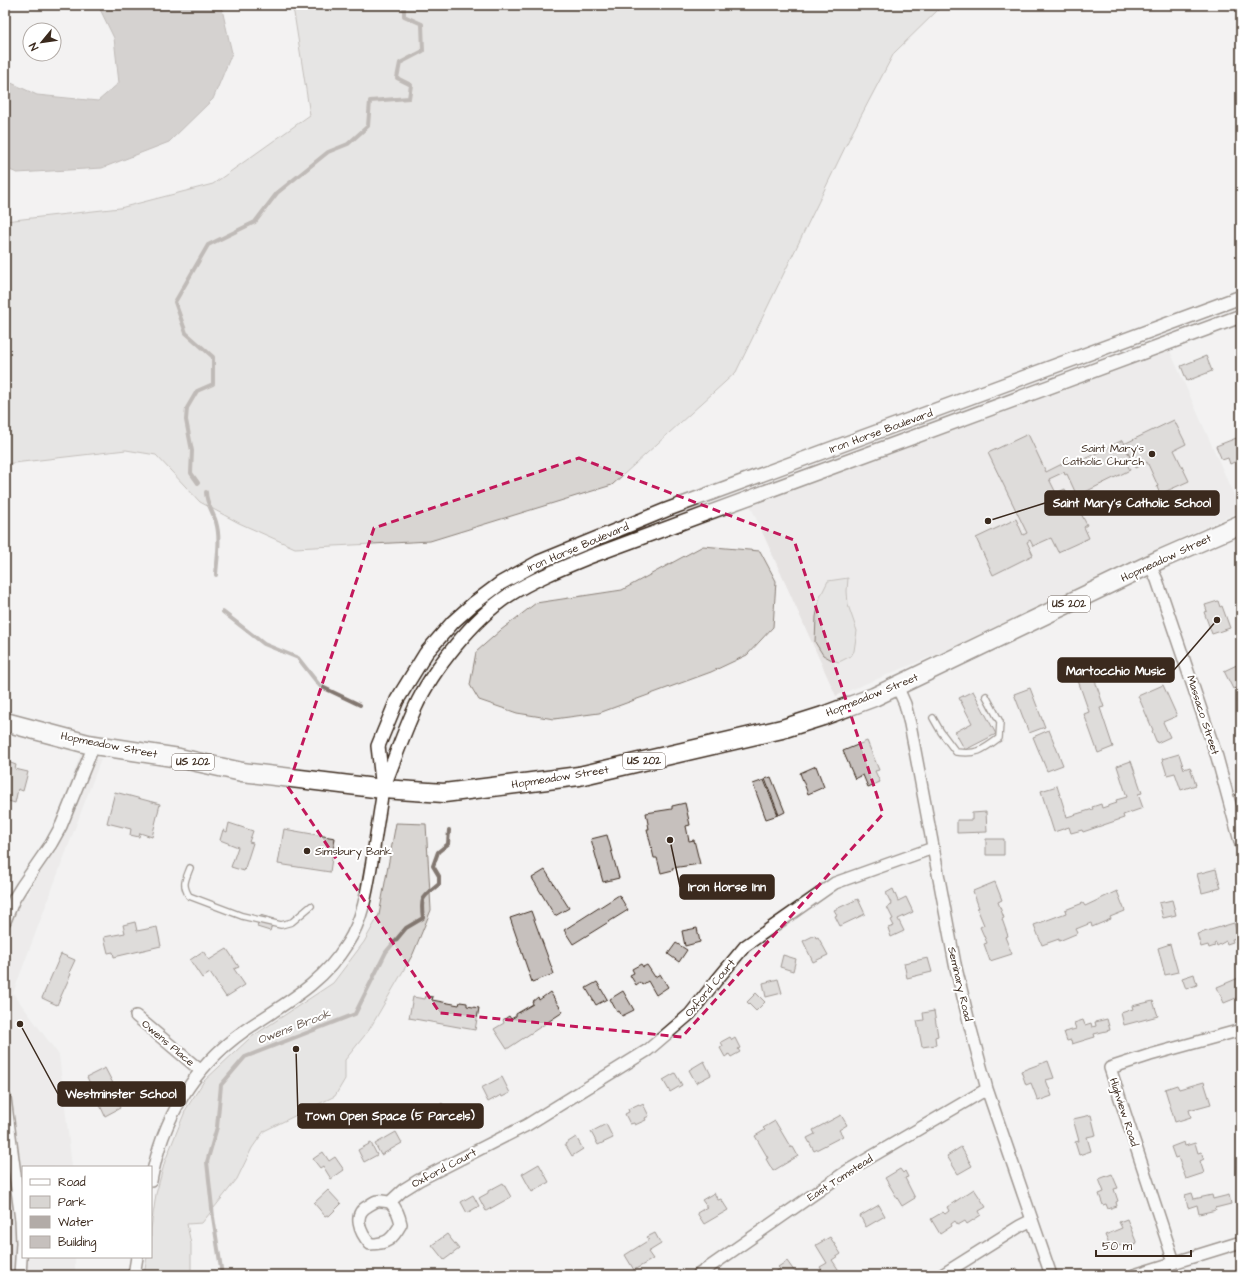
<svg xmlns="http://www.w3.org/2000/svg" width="1246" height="1280" viewBox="0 0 1246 1280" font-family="'Architects Daughter',sans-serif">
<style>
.built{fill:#e6e3e2}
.green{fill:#d8d5d2;stroke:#8a8078}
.water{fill:#b2aba7;stroke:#827770}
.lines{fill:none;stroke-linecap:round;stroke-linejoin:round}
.stream{stroke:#827770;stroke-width:4}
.building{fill:#c6c0bd;stroke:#3b2a1e}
.service-casing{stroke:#3b2a1e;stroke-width:8}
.minor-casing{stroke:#3b2a1e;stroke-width:14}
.tertiary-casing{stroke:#3b2a1e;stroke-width:16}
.trunk-casing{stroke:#3b2a1e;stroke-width:21}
.service{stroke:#fff;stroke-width:5.5}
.minor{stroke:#fff;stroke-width:11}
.tertiary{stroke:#fff;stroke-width:13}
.trunk{stroke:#fff;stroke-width:18}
.marked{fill:none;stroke:#c2185b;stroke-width:3;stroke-dasharray:8 5;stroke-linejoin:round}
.poi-dot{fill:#3b2a1e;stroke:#fff;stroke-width:1.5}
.labels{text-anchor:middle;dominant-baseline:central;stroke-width:4;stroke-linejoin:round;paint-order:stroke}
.shield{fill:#fff;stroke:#766a62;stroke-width:1}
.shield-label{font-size:10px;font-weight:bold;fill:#3b2a1e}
.street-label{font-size:11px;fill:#3b2a1e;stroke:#fff}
.poi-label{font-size:11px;fill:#3b2a1e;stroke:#fff;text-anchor:end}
.water-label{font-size:12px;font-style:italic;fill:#65574e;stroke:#fff}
.leader{fill:none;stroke:#3b2a1e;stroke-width:1.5}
.callout-dot{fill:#3b2a1e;stroke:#fff;stroke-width:1.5}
.callout{fill:#3b2a1e;stroke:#3b2a1e;stroke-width:1.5}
.callout-label{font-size:12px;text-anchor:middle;font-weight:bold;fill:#fff}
</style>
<rect width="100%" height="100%" fill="#f3f2f2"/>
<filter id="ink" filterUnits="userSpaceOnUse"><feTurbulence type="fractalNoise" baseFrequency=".025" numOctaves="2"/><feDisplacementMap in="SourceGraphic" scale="8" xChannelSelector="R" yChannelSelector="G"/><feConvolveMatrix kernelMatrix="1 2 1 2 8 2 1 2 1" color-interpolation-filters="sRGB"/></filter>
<g filter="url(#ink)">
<path class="built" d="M1170 351 1241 511 1124 564 1059 597 947 650 836 696 750 505Z
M81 753 101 759 13 993 59 1055 72 1167H23V1257H75V1275H5V885L28 896Z"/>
<path class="green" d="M289 5H943L894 53 851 135 736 372 612 485 430 541 295 548 239 523 200 502 156 455 126 450 5 464V221L120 208 213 184 310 115 294 13Z
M703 546 760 551 776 581 773 627 747 655 711 672 599 713 554 719 517 713 479 700 470 685 476 652 501 630 536 603 622 590Z
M848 578 847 591 848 605 857 631 854 651 851 656 839 662 832 660 823 655 815 642 816 617 820 597 828 581Z
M396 823 426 824 431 910 413 954 369 1030 345 1060V1079L335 1096 264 1131 252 1148 237 1179 202 1223 187 1224 191 1244V1275H144L147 1257H151V1229L156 1194 165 1161 186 1109 204 1081 250 1038 333 983 364 942 379 915Z"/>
<path class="water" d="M98 5H221L232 53 213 99 169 142 102 168 17 173 5 168V80L37 95 98 101 119 83 114 38Z"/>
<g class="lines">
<path class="stream" d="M198 483 191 473 192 451 186 420 187 408 197 391 213 384V357L186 333 175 302 208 245 255 222 277 193 328 152 348 144 368 126 370 101 409 98 411 85 397 78 400 63 423 51 422 24 404 16V5
M206 492C206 503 213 512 216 522 221 539 217 558 216 575
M223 612 264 644 298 658 320 686 360 705
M222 1275 213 1217 207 1162 217 1127 221 1085 245 1057 355 1014 386 952 406 928 423 918C420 896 423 898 439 884V876L433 866 438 852 448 844 449 830"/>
</g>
<path class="building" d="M1206 356 1212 371 1187 381 1181 366Z
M1174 420 1186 444 1174 450 1189 481 1160 494 1157 487 1158 486 1147 462 1135 468 1124 444Z
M1028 434 1046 472 1070 460 1072 465 1123 440 1131 458 1125 460 1130 470 1077 496 1067 474 1065 475 1064 472 1049 479 1056 493 1065 489 1072 504 1075 502 1087 525 1084 527 1089 538 1058 552 1051 538 1033 546 1030 540 1027 542 1033 555 993 575 976 538 1016 519 1023 535 1027 533 988 453Z
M1239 437 1241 440V459L1230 464 1228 458 1222 460 1216 446Z
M1218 601 1220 607 1222 606 1230 628 1212 634 1204 612 1207 611 1205 605Z
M1241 663V691L1239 692 1237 687 1233 689 1224 671Z
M1090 666 1104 707 1100 708 1113 747 1098 753 1084 714 1089 712 1075 672Z
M1163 685 1177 716 1163 722 1170 737 1157 743 1152 731 1153 730 1138 696Z
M1030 688 1045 727 1029 733 1014 694Z
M973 691 996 734 965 750 955 732 972 723 959 698Z
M1049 730 1063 765 1047 771 1033 737Z
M867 741 879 770 875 771 880 782 868 787 863 775 855 779 843 751Z
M1179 754 1184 769 1190 767 1196 785 1181 790 1175 773 1167 775 1162 759Z
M1131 761 1142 793 1138 794 1143 808 1123 815 1124 818 1083 832 1082 830 1071 833 1069 827 1054 832 1041 791 1057 786 1067 817 1093 809 1092 807 1101 804 1102 808 1117 803 1116 800 1127 797 1117 766Z
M8 762 16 765 15 769 28 772 23 791 18 789 15 803 5 800V768H6Z
M816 766 824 787 808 794 800 773Z
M771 777 785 812 779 815 765 779Z
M764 780 778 815 766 819 753 784Z
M115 792 160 804 152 837 140 833 139 837 130 835 131 829 107 823Z
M685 803 690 825 686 826 689 841 694 840 700 864 672 868 673 870 661 873 657 858H654L647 829H649L646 813 672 809V806Z
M986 812 987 832 957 833V820H972V813Z
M229 823 253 831 249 842 253 843 244 871 231 867 238 847 220 840 223 830 227 832Z
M284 829 335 838 330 872 278 864Z
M607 835 619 878 603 882 591 839Z
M986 839H1004V855H986Z
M1216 869 1221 888 1202 893 1197 874Z
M545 870 569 908 555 916 532 878Z
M995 882 1002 900 998 902 1004 918 1002 919 1008 936 1005 937 1012 954 990 961 984 944 987 943 980 927 984 925 977 908H979L973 891Z
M893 889 898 901 906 897 913 912 898 919 904 931 891 937 888 928 894 926 891 920 893 919 887 907 892 905 886 893Z
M1117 891 1125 911 1110 917 1111 919 1092 927 1091 923 1076 929 1078 933 1059 941V939L1042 945 1034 925 1066 913 1065 910 1083 903 1085 906Z
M619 895 628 910 573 944 564 930Z
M858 899 865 914 840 926 835 916 837 915 834 910Z
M1172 900 1176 915 1163 918 1159 903Z
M531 911 554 974 532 982 510 918Z
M260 915 274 919 270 931 257 927Z
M135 922 137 931 157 927 161 946 114 957 113 952 108 953 104 937 125 933 123 925Z
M1234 923 1239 938 1232 939 1233 942 1227 944 1226 941 1217 946 1216 943 1214 944 1215 946 1209 948 1208 945 1201 947 1197 934Z
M697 928 700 942 685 946 682 931Z
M815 935 816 938 818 937 828 955 813 962 803 941Z
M676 943 687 950 679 962 668 954Z
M1170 944 1178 972 1165 975 1158 948Z
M227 949 239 967 234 969 245 985 226 997 210 973 202 978 190 960 203 951 209 960Z
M61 954 75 960 69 973 71 974 57 1005 42 998Z
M783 955 796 959 793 971 780 967Z
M928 958 932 972 907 978 904 963Z
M641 964 643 967 647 965 655 977 660 974 668 987 656 995 648 981 642 985 640 982 636 985 630 975 634 973 632 969Z
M1194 974 1197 985 1186 989 1182 978Z
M1241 977V996L1224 1003 1217 987Z
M778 979 782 993 766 997 763 983Z
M597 982 607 999 596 1005 586 988Z
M623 991 634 1010 622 1016 619 1011 617 1012 610 999Z
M550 992 563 1012 507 1049 494 1029 504 1023 503 1020 509 1016 511 1019 516 1016V1014L533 1004 532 1002 538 997 539 1000Z
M756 993 765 1002 756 1011 747 1002Z
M426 996 433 997 432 1000 459 1005 460 1002 467 1003V1006L479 1008 475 1030 409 1018 413 997 425 999Z
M1153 1001 1158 1016 1124 1025 1121 1013 1133 1009 1132 1006Z
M934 1011 938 1036 935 1037 936 1045 922 1047 917 1021 924 1020 923 1013Z
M1107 1019 1110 1030 1094 1034 1095 1037 1072 1044 1071 1040 1067 1041 1064 1032 1076 1029 1074 1023 1083 1020 1085 1025 1091 1023 1092 1027 1096 1026 1095 1022Z
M730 1037 732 1040 735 1038 740 1048 738 1049 740 1052 731 1057 729 1054 725 1057 720 1048 723 1046 721 1042Z
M704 1061 711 1075 696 1083 689 1070Z
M1048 1061 1054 1078 1046 1080 1052 1096 1038 1101 1031 1083 1026 1085 1021 1071Z
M105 1068 118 1093 114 1095 120 1108 105 1116 87 1077Z
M675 1073 682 1085 670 1092 663 1080Z
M502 1077 510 1093 502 1097 501 1095 488 1102 481 1088Z
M1204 1082 1211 1104 1189 1110 1191 1117 1175 1122 1165 1089 1177 1085 1179 1089Z
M442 1103 452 1116 439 1127 429 1114Z
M639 1104 640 1106 643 1104 649 1116 645 1118 646 1120 635 1125 634 1123 630 1124 625 1114 629 1112 628 1109Z
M841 1115 847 1125 839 1130 843 1136 814 1151 807 1138 815 1134 813 1130Z
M1091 1115 1096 1135 1087 1137 1091 1151 1079 1155 1075 1142 1079 1141 1073 1119Z
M775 1121 791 1148 793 1147 798 1156 773 1171 766 1159 768 1158 755 1136 765 1130 763 1128Z
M606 1124 613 1138 598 1145 591 1132Z
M396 1132 402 1143 381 1155 375 1144Z
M576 1137 583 1149 572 1156 565 1144Z
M1184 1142 1185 1146 1195 1143 1198 1153 1201 1152 1204 1159 1200 1161 1204 1173 1186 1179 1178 1157 1175 1158 1171 1147Z
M371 1143 377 1155 364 1162 358 1150Z
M961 1147 972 1166 958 1174 947 1156Z
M323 1152 329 1161 335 1157 344 1170 331 1179 323 1166 320 1168 313 1159Z
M539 1164 549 1182 532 1192 522 1174Z
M900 1169 903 1173 905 1171 908 1177 905 1178 915 1198 902 1206 885 1178Z
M1112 1174 1118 1188 1114 1189 1118 1201 1116 1202 1117 1206 1108 1209 1106 1204 1103 1205 1099 1194 1104 1192 1099 1179Z
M503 1183 511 1197 486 1211 479 1198 488 1193V1191Z
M974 1189 986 1207 979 1211 981 1215 967 1224 965 1221 958 1225 955 1221 951 1224 952 1226 940 1234 931 1219 943 1212 945 1214 949 1211 947 1207Z
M328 1190 341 1204 329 1216 327 1215 325 1216 314 1203Z
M714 1193 718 1200 721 1199 728 1210 704 1224 697 1213 707 1207 702 1200Z
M1192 1193 1194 1199 1212 1195 1213 1199 1229 1195 1231 1204 1215 1208 1216 1210 1199 1214 1197 1205 1188 1208 1185 1195Z
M473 1195 479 1206 467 1213 461 1202Z
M879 1205 885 1216 866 1227 860 1216Z
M1127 1219 1137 1244 1131 1246 1126 1243 1111 1249 1105 1235 1122 1228 1119 1222Z
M655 1233 661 1244 648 1252 653 1259 634 1270 625 1255 649 1240 647 1237Z
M447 1234 459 1249 444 1260 432 1245Z
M830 1237 841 1254 832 1260 840 1272 836 1275H825L820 1267 827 1263 816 1245Z
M787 1261 797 1275H770L780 1269 778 1267Z
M1017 1268 1021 1275H1002Z"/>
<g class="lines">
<defs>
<path id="service" d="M933 718 941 732 956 752C977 755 983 750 999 738L1000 722 986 696
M190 868C185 881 182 884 189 896L242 916 281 925 292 922 311 906"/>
<path id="minor" d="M1150 565 1157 580 1217 757 1241 845
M897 686 905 704 910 724 955 964 970 1026 987 1089 1051 1275
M5 921 14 899 22 886 51 844 61 826 94 745
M136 1016 201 1071
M5 1098 21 1220 22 1243 20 1275
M151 1181C162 1120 193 1067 244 1031 283 1004 321 986 347 944 364 918 368 885 373 855 376 833 380 811 383 789
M390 1202C397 1209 399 1215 401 1224 392 1240 387 1244 370 1244 360 1233 352 1214 368 1206 371 1204 374 1202 377 1201 381 1200 386 1202 390 1202L403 1190 419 1180 527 1125 648 1050 690 1014 716 981 745 946 835 883 933 848
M1174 1262 1110 1068 1150 1055 1241 1030
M134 1275 137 1257
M698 1275 847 1171 987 1089
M942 1275 1020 1226 1032 1220
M1134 1275 1241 1242"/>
<path id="tertiary" d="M383 788C394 761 403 734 415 708 432 670 474 618 509 595 534 579 562 568 589 557L1241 316
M383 789 378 746 397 700 426 653 453 622 473 604 501 583 539 562 666 510 1241 297"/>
<path id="trunk" d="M5 722 88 744 179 758 242 772 383 789 444 793 579 776 782 729 823 716 874 697 1161 559 1241 524"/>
</defs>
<use href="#service" class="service-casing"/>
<use href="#minor" class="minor-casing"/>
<use href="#tertiary" class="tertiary-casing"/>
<use href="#trunk" class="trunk-casing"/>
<use href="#service" class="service"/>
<use href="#minor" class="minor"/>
<use href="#tertiary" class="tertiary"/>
<use href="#trunk" class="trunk"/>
</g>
</g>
<path d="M0 0H1246V1280H0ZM579 458 794 540 883 814 682 1037 440 1013 288 787 374 528Z" fill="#f3f2f2" fill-opacity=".55" fill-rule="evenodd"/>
<path class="marked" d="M579 458 794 540 883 814 682 1037 440 1013 288 787 374 528Z"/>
<g class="poi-dot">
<circle cx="1152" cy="454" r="4"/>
<circle cx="307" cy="851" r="4"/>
</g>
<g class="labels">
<g class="shield">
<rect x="1048" y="596" width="42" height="16" rx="3"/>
<rect x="623" y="753" width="42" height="16" rx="3"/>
<rect x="172" y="754" width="42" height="16" rx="3"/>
</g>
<g class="shield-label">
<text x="1069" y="604">US 202</text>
<text x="644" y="761">US 202</text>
<text x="193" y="762">US 202</text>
</g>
<g class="street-label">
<text transform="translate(881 431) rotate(-20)">Iron Horse Boulevard</text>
<text transform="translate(578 547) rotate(-23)">Iron Horse Boulevard</text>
<text transform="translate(1166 558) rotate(-25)">Hopmeadow Street</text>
<text transform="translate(872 695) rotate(-22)">Hopmeadow Street</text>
<text transform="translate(1203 715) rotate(72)">Massaco Street</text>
<text transform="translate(109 745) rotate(11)">Hopmeadow Street</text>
<text transform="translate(560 777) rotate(-9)">Hopmeadow Street</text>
<text transform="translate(960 984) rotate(77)">Seminary Road</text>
<text transform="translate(710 988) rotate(-50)">Oxford Court</text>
<text transform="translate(168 1043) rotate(40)">Owens Place</text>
<text transform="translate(1124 1112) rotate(72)">Highview Road</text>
<text transform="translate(444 1168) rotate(-28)">Oxford Court</text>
<text transform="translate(840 1178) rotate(-33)">East Tomstead</text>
</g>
<g class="poi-label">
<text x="1144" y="448">Saint Mary's<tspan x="1144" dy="13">Catholic Church</tspan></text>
<text x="315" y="851" text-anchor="start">Simsbury Bank</text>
</g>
<g class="water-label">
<text transform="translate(294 1027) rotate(-21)">Owens Brook</text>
</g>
</g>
<path class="leader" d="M988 521L1045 503M1217 620L1174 670M670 840L680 887M20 1024L58 1094M296 1049L298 1116"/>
<g class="callout-dot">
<circle cx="988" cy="521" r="4"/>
<circle cx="1217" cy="620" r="4"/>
<circle cx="670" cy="840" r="4"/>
<circle cx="20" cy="1024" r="4"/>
<circle cx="296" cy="1049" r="4"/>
</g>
<g class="callout">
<rect x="1045" y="491" width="174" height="24" rx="4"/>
<rect x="1058" y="658" width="116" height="24" rx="4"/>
<rect x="680" y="875" width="94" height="24" rx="4"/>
<rect x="58" y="1082" width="127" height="24" rx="4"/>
<rect x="298" y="1104" width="185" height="24" rx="4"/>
</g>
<g class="callout-label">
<text x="1132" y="507">Saint Mary's Catholic School</text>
<text x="1116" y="675">Martocchio Music</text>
<text x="727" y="891">Iron Horse Inn</text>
<text x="121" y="1098">Westminster School</text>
<text x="390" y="1120">Town Open Space (5 Parcels)</text>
</g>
<rect width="1246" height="1280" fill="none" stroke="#fff" stroke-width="20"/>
<rect x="10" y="10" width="1226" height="1260" fill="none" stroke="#3b2a1e" stroke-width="1.5" filter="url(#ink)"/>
<rect x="22" y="1166" width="130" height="92" fill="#ffffff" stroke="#b1aaa5"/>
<rect x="30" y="1179" width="20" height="6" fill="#ffffff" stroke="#b1aaa5"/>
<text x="58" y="1186" font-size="12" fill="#3b2a1e">Road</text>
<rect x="30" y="1196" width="20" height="12" fill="#d8d5d2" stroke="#b1aaa5"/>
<text x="58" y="1206" font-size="12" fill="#3b2a1e">Park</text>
<rect x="30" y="1216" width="20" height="12" fill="#b2aba7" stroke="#b1aaa5"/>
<text x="58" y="1226" font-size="12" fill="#3b2a1e">Water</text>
<rect x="30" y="1236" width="20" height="12" fill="#c6c0bd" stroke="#b1aaa5"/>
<text x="58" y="1246" font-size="12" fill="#3b2a1e">Building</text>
<g transform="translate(42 42) rotate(241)"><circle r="19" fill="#ffffff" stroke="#b1aaa5"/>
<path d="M0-3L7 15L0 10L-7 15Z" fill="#3b2a1e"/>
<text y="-6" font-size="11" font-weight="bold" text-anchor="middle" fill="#3b2a1e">N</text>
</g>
<path d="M1096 1250v6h95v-6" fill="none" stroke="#3b2a1e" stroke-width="2"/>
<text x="1102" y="1250" font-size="12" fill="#3b2a1e" stroke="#ffffff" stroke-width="3" paint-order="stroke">50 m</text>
</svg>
